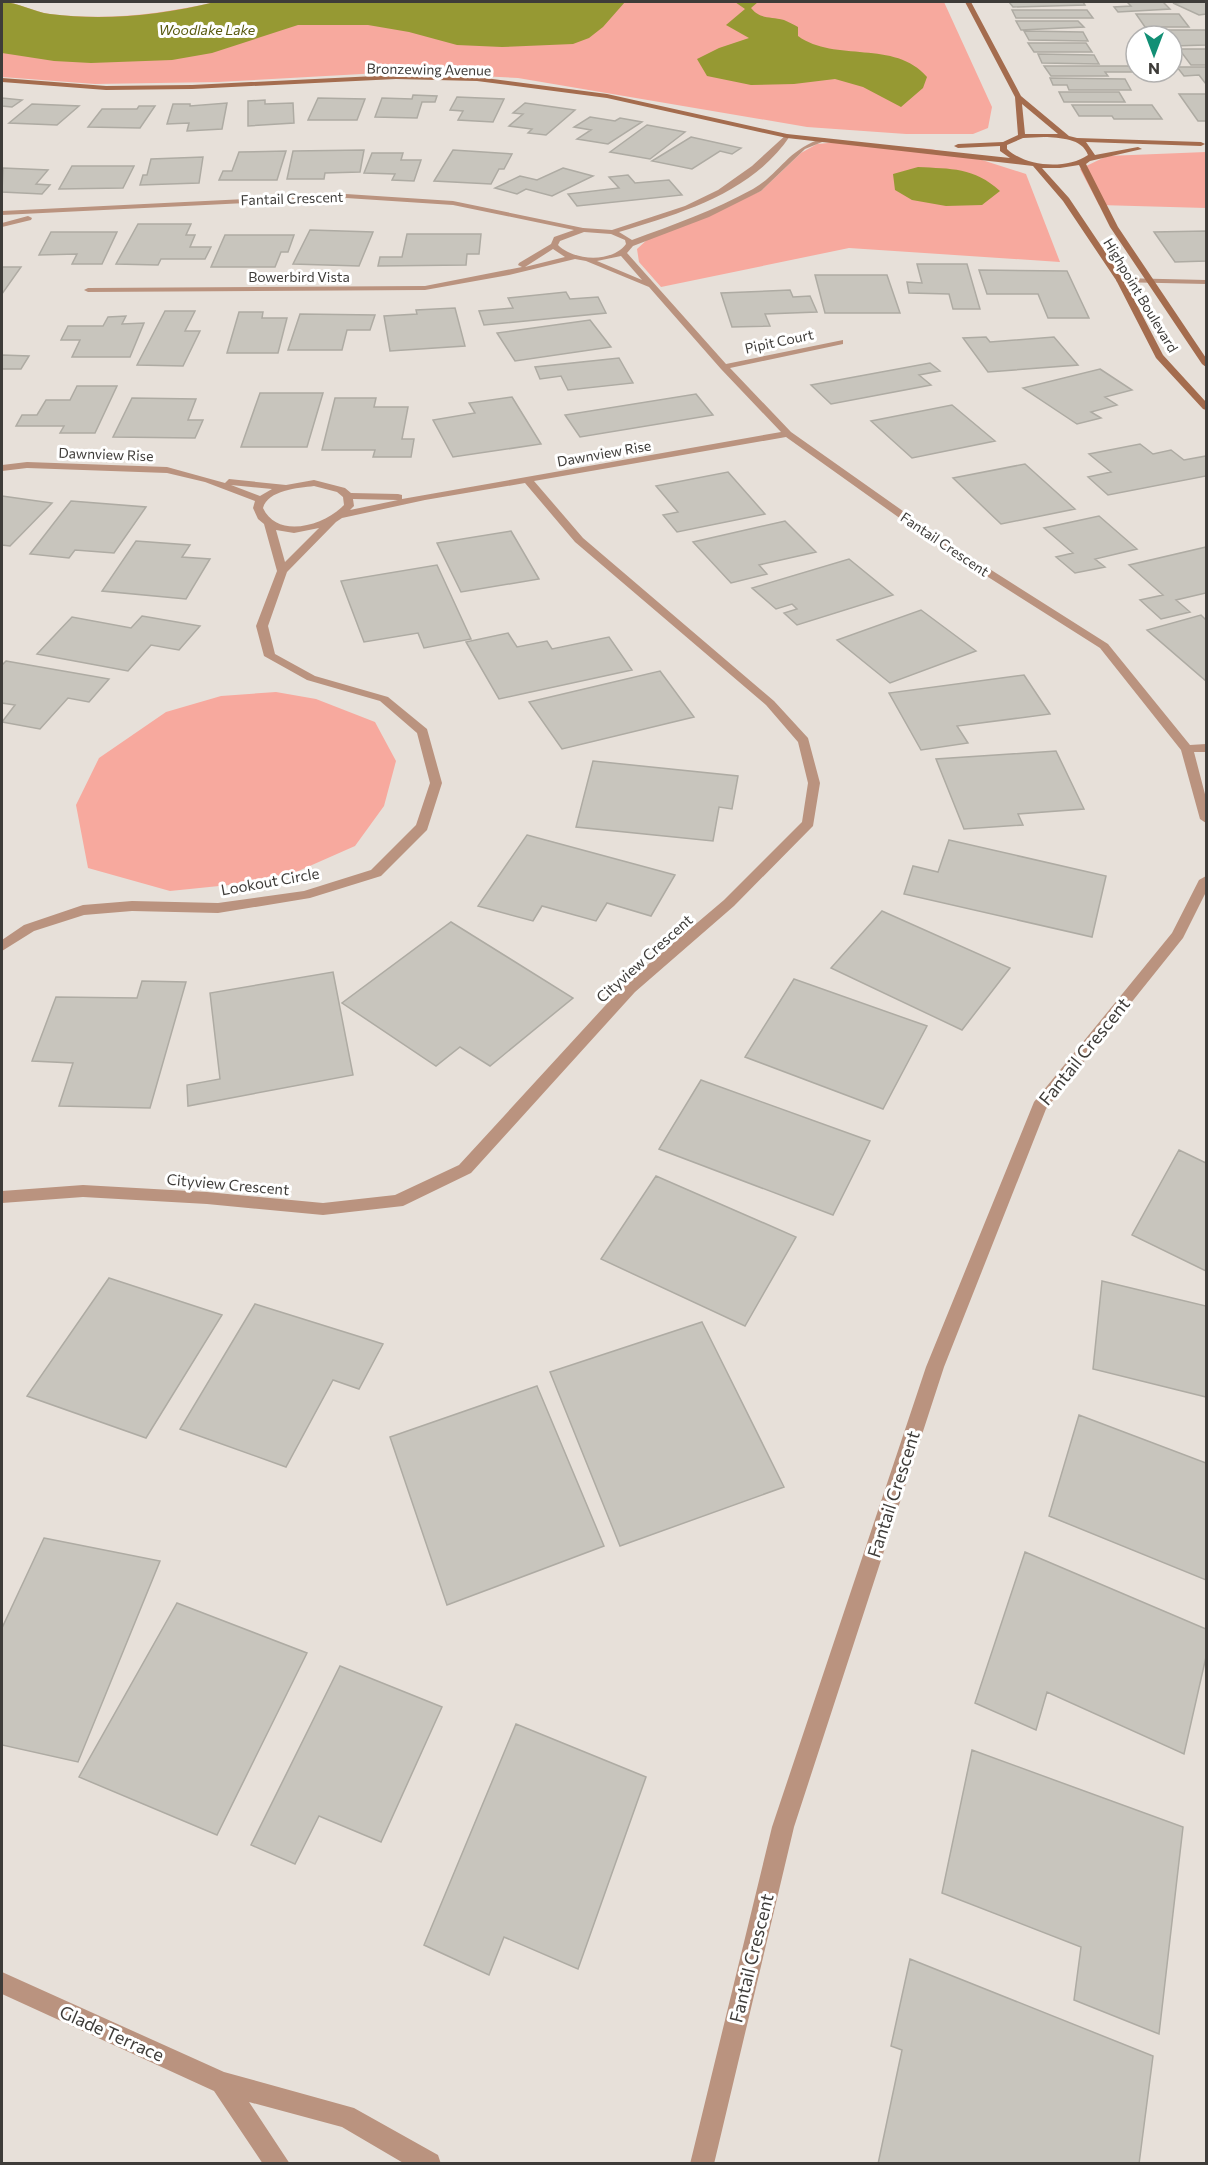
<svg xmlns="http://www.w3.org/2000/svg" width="1208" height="2165" viewBox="0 0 1208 2165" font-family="Commissioner,sans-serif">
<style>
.green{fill:#f7a99e}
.water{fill:#969933}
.building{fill:#c8c5bd;stroke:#aeaba3;stroke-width:1.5}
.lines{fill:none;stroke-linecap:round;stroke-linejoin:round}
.street{fill:#ba937f;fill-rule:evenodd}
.secondary{fill:#a46c4e;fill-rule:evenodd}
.labels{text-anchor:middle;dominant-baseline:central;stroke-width:6;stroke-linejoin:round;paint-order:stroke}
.far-water-label{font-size:14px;font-style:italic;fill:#595a10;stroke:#fff}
.far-street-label{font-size:14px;fill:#3e3c39;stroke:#fff}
.street-label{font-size:15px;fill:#3e3c39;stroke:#fff}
.near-street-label{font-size:18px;fill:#3e3c39;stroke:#fff}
</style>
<rect width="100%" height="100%" fill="#e7e0d9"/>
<path class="green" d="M2 2C17 2 34 12 50 14 106 21 161 14 215 2H944L992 107 988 128 973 134H906L807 127 518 78 398 72 218 82 95 84 2 77Z
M839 142 931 149 982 160 1026 174 1060 262 849 248 661 287 639 262 637 249 649 238 761 191 801 153 817 144Z
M1206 152V208L1099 205 1080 169 1107 156Z
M276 692 316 699 375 722 396 761 384 806 355 846 278 880 170 891 88 868 76 805 99 758 166 712 221 696Z"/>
<path class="water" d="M2 2C17 2 34 12 50 14 105 21 162 15 215 2H625L603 27 589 38 573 44 502 47 457 45 409 32 368 25H298L212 53 172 60 91 63 54 61 2 53Z
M735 2H758L751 8C761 20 770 16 784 20 789 22 794 25 798 27V36C835 63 895 39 927 77L923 88 901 107 863 87 835 79 794 84 751 85 707 76 697 59 719 48 749 38 726 25 745 9Z
M918 167C951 169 974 167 1000 191L982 205 946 206 912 200 895 190 893 174Z"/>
<path class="building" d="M1009 2H1083L1085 5 1013 7Z
M1127 2H1163L1170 9 1118 12 1114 7 1131 6Z
M1188 2H1206V14L1199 15 1173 3Z
M1012 10H1087L1093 18H1016Z
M1136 14H1179L1189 27H1145Z
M1016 21H1078L1084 27 1021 30Z
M1152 30H1206V45L1172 46V36H1157Z
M1024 31 1083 32 1088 41 1029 40Z
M1028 43H1086L1092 52H1034Z
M1179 49H1206V65H1191Z
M1038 54 1094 55 1099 64 1042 63Z
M1044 66H1129L1134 72H1105L1108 76H1051Z
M1177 67H1206V84L1199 75 1184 76Z
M1050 78 1125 79 1131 90H1069L1067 85H1053Z
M1059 92H1119L1125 102H1064Z
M1179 94H1206V121H1198Z
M413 95 437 96 435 102H422L417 118 375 117 382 98 412 99Z
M457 97 504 99 493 122 458 120 463 111 450 110Z
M2 98 22 100 12 107 2 106Z
M318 98 365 99 357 120H308Z
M265 100V104L293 103 294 123 248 126V101Z
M227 103 222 129 187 131 189 123 167 124 173 104H190V106Z
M525 103 575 110 546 135 528 133 532 129 509 126 523 114 513 113Z
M32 104 79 106 57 125 9 123Z
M1072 105H1152L1162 119H1114L1112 116H1079Z
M139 106H155L140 128 88 127 102 109H137Z
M590 117 615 121 620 118 642 122 608 144 577 139 591 130 574 127Z
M647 125 685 132 650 159 610 152Z
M691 137 741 148 732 154 720 151 692 169 652 161Z
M364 150 360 172 325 173 324 179H287L293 151Z
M453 150 512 154 504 169H499L491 184 434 181Z
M286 151 277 180H219L223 171H232L239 152Z
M372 153H403L401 160H421L414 181 392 180 395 174 364 173Z
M203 157 199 183 140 185 143 175H147L151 159Z
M72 166H134L123 188 59 189Z
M3 168 48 170 36 184 50 185 42 194 2 192Z
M563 168 593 176 552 196 526 189 517 194 495 188 520 176 537 180Z
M628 175 635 183 669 180 682 195 577 206 568 194 619 188 609 177Z
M138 224H191L186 235H195L190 247H211L205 259H161L158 265 116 264Z
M310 230 373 232 359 266 293 264Z
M1206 231V261L1175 262 1154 232Z
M51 232H117L102 264H72L77 254 39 255Z
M407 234H481L479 254H467L466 265 378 266 380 257H402Z
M225 235H294L288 252H281L275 267H211Z
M917 264H967L980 309H953L949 294 909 293 907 282 922 283Z
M2 267H21L2 294Z
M979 270 1067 271 1089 318H1048L1038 294H987Z
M815 275H887L900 313H825Z
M790 290 793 297 810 296 817 312 765 314 770 326 732 327 721 293Z
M566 292 570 299 598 297 606 313 484 325 479 311 513 308 508 298Z
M455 308 465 346 390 351 384 316 417 314 416 310Z
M165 311H195L185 331H200L183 366 137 365Z
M239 312H263L262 318H287L278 353H227Z
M300 314 375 315 370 330H347L342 350H288Z
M126 316 122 324 144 323 130 357H72L80 340H61L68 326H103L108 317Z
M590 320 611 347 515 361 497 333Z
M986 337 990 342 1054 337 1078 365 988 372 963 338Z
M2 355 29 356 21 369H2Z
M619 358 633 383 568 390 561 376 540 379 535 367Z
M930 363 940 371 919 375 931 385 831 404 811 385Z
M1100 369 1132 390 1105 397 1117 405 1091 412 1101 418 1077 424 1023 388Z
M77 386H117L95 433H60L64 426H16L22 415H37L46 400H70Z
M260 393H323L307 447H241Z
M696 394 713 415 580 437 565 415Z
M512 397 541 444 453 457 433 420 475 413 469 403Z
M132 398 196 399 188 420H203L195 438 113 437Z
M335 398H376L374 407H408L402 439H414L411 457H373L375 450H322Z
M952 405 995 441 912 458 871 421Z
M1140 444 1153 454 1171 450 1184 460 1206 456V476L1108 495 1088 477 1111 472 1089 454Z
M1025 464 1075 509 1001 524 953 478Z
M728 472 765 514 677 532 663 515 678 512 656 486Z
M2 496 52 503 10 546 2 545Z
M71 501 146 507 114 553 75 550 69 558 30 554Z
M1099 516 1137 549 1095 559 1105 567 1075 573 1056 557 1073 553 1044 528Z
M785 521 816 552 759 565 767 574 731 583 693 542Z
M511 531 539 579 461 592 437 543Z
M136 541 190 545 182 557 210 559 186 599 102 591Z
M1206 547V593L1176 600 1190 612 1161 619 1140 600 1163 595 1129 565Z
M849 559 893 595 797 625 784 613 797 609 792 604 776 609 752 588Z
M437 565 471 639 424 648 418 633 364 642 341 581Z
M921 610 976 651 890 683 837 640Z
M1201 615 1206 620V681L1147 630Z
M142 616 200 626 179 650 151 645 128 671 37 654 72 617 131 628Z
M508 633 517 647 547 641 552 649 609 637 632 670 499 699 466 642Z
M6 661 109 679 89 702 68 698 40 729 2 722 15 705 2 703V665Z
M660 671 694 717 562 749 529 702Z
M1024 675 1050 714 957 726 968 743 921 750 889 693Z
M1056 751 1084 809 1018 814 1023 825 964 829 936 759Z
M593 761 738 776 732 809 719 807 713 841 576 827Z
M527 835 675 875 651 916 607 903 596 921 542 906 533 921 478 906Z
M949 840 1106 876 1092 937 904 894 913 866 938 872Z
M882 911 1010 968 962 1030 831 968Z
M451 922 573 998 490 1066 460 1047 436 1066 342 1003Z
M333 972 353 1075 188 1106 187 1085 220 1079 210 993Z
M794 979 927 1026 883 1109 745 1057Z
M142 981 186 982 150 1108 59 1106 73 1063 32 1061 56 997 137 998Z
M701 1080 870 1141 833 1215 659 1149Z
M1179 1150 1206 1163V1271L1132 1235Z
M656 1176 796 1237 745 1326 601 1259Z
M109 1278 222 1315 146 1438 27 1396Z
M1102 1281 1206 1306V1397L1093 1369Z
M255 1304 383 1344 359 1389 333 1380 286 1467 180 1429Z
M702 1322 784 1487 620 1546 550 1372Z
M537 1386 604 1546 447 1605 390 1437Z
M1079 1415 1206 1463V1580L1049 1516Z
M44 1538 160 1561 78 1762 2 1745V1628Z
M1025 1552 1206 1629V1657L1184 1754 1047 1692 1036 1730 975 1703Z
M177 1603 307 1653 217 1835 79 1777Z
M340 1666 442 1707 381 1842 319 1816 295 1864 251 1845Z
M516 1724 646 1777 578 1969 504 1937 489 1975 424 1945Z
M972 1750 1183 1827 1159 2034 1074 2000 1081 1947 942 1893Z
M910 1959 1153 2056 1139 2164H878L902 2050 891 2046Z"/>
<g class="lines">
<path class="street" d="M787 134 790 136C752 193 681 213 619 232L632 240C673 225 715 210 753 189 781 173 787 149 824 138L827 140 805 149 761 191 709 217 633 246 627 253 726 364 843 340V344L730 368 791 432 944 540 1108 644 1190 745 1206 744V752H1194L1206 798V823L1200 819 1181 750 1100 648 936 544 786 437 534 481 583 538 774 701 808 738 820 783 813 826 734 906 635 992 471 1173 403 1206 323 1215 207 1204 83 1197 2 1203V1191L83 1185 207 1192 323 1203 395 1195 459 1165 625 984 724 900 802 822 808 783 798 742 766 705 575 542 525 483 425 500 342 518 336 522 287 572 268 626 275 654 315 676 388 697 427 729 442 783 427 830 381 876 310 898 218 913 132 911 84 915 34 931 2 951V940L24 925 83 905 132 901 218 903 304 891 371 870 416 825 430 783 417 733 380 701 307 680 264 656 256 626 277 571 264 524 258 519 253 508 255 501 205 482 167 473 27 468 2 471V465L27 462 167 467 225 483 229 479 286 485 314 480 345 488 351 493 398 494 402 495V499L781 432 721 369 649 287 586 261 575 259 509 275 425 290 88 292 84 290 88 288 425 286 522 267 518 265 519 263 551 244 554 237 574 230 453 205 346 198 2 215V211L346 194 453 201 583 228 612 230 685 206 718 190 752 166ZM584 232 611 234 625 240 626 244C612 263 574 261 558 245L560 241ZM553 249 565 257 525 267ZM621 256 642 280 597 261ZM231 485 272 489 260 496ZM314 486 337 492 343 497 344 505C325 525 278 540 263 508 268 490 298 488 314 486ZM353 499 398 500 350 510 354 506ZM319 528 285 562 276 530 294 533Z
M28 216 32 218 31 220 2 227V223Z
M1120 278 1206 280V284L1117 282 1116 280Z
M1206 876V892L1183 938 1046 1109 944 1367 794 1827 714 2164H690L772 1827 926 1367 1034 1102 1172 933 1199 880Z
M2 1972 224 2072 354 2108 438 2155 441 2164H405L342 2127 249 2102 290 2164H263L214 2091 2 1994Z"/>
<path class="secondary" d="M965 2H971L1021 96 1069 136 1077 138 1201 142 1205 144 1201 146 1086 142 1095 155 1138 147 1142 149 1090 161 1086 164 1118 227 1206 358V367L1202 364 1110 227 1079 165 1060 168H1042L1069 198 1124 280 1163 355 1206 402V410L1203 409 1156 358 1116 280 1063 201 1033 166 787 138 607 98 477 81 396 79 192 89 106 90 2 82V78L106 86 192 85 396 75 477 77 607 94 787 134 1010 158 1000 151V146L958 148 954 146 958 144 1003 142 1018 135 1015 97ZM1022 104 1058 134H1025ZM1044 137C1060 138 1082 138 1088 155 1066 170 1026 167 1007 149V145L1023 138Z"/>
</g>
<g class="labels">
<g class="far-water-label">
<text x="207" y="29">Woodlake Lake</text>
</g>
<g class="far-street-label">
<text transform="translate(429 69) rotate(1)">Bronzewing Avenue</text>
<text transform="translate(292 198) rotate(-2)">Fantail Crescent</text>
<text x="299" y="276">Bowerbird Vista</text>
<text transform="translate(1141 295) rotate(59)">Highpoint Boulevard</text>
<text transform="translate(779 341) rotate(-12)">Pipit Court</text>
<text transform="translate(604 453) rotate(-10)">Dawnview Rise</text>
<text transform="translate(106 454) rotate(2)">Dawnview Rise</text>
<text transform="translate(945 544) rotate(34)">Fantail Crescent</text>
</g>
<g class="street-label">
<text transform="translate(270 881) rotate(-10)">Lookout Circle</text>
<text transform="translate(644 958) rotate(-42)">Cityview Crescent</text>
<text transform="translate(228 1184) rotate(5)">Cityview Crescent</text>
</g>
<g class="near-street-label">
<text transform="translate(1084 1051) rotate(-51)">Fantail Crescent</text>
<text transform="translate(893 1494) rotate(-72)">Fantail Crescent</text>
<text transform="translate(751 1958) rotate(-76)">Fantail Crescent</text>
<text transform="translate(112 2033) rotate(24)">Glade Terrace</text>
</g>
</g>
<rect width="1208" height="2165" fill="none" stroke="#3e3c39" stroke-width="6"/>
<g transform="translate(1154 54) rotate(180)"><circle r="28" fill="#ffffff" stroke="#b2b1b0" stroke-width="1.5"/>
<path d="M0-4.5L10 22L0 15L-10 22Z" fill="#128f75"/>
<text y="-9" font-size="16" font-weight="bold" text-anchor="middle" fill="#3e3c39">N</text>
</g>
</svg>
